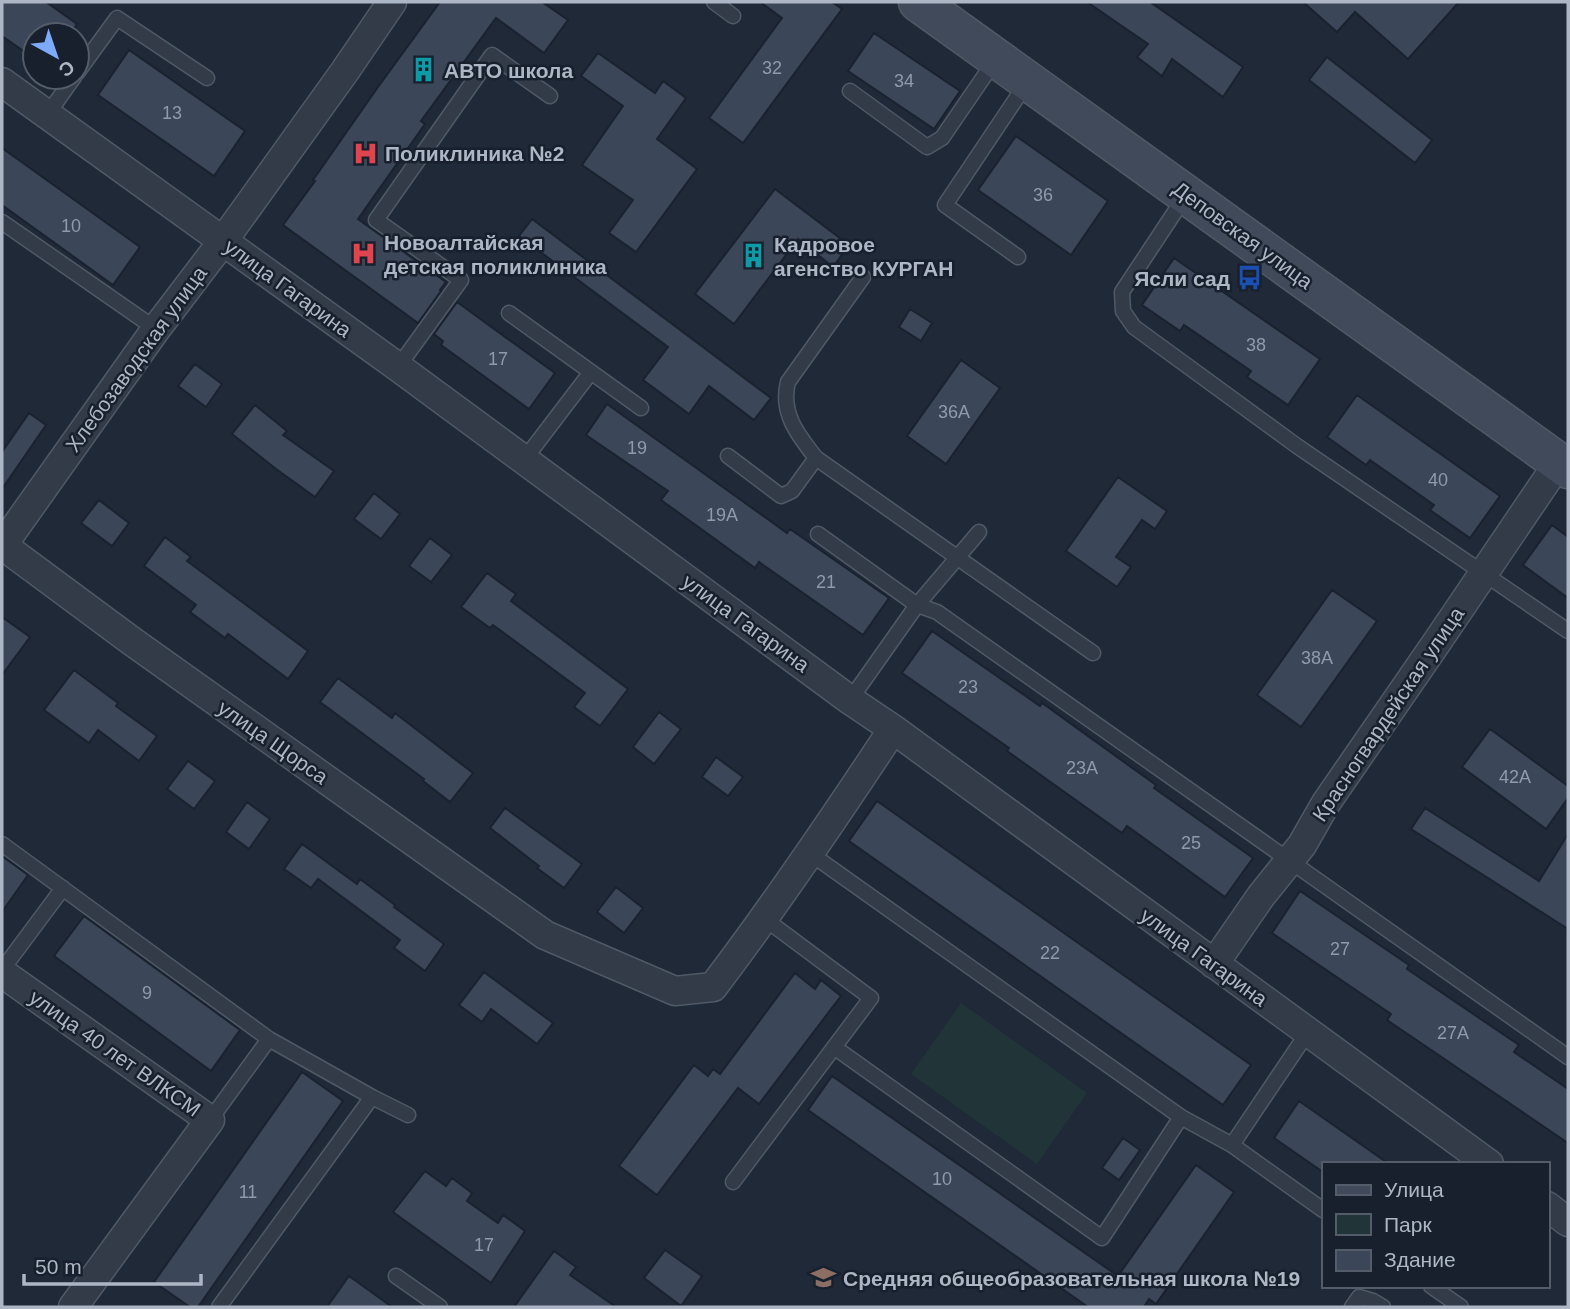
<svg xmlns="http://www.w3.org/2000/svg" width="1570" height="1309" viewBox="0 0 1570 1309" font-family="Arial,sans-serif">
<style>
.green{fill:#213539}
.building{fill:#3b4758;stroke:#1a222f;stroke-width:2}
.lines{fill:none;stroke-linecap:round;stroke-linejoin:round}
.lane-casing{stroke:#505966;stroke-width:17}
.street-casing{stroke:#505966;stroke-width:31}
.secondary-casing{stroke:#505966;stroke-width:41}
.lane{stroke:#333b48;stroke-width:14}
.street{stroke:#333b48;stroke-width:28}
.secondary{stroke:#414a5b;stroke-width:38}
.labels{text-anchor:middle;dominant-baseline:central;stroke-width:5;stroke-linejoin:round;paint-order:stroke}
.number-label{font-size:18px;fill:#909aaa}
.poi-label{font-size:21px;font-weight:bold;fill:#adb6c5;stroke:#19202d;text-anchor:start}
.street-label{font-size:21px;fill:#adb6c5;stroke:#19202d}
</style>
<rect width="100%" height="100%" fill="#1f2938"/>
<path class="green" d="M961 1003 1087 1093 1037 1164 911 1074Z"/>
<path class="building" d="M2 2H46L77 24 70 35H35V59L2 36Z
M440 2H542L568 20 544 53 496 18 421 121 425 124 358 219 446 282 440 290 441 291 418 323 283 225 315 181 313 180 378 87Z
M760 2H832L842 9 743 143 709 118 782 18Z
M1087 2H1150L1243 67 1223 97 1172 59 1162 76 1137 57 1148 44Z
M1303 2H1459L1408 59 1355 12 1337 32Z
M874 33 960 91 934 129 848 71Z
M129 50 245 131 214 176 98 95Z
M598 53 655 93 663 81 686 98 657 139 697 169 636 252 609 233 633 200 582 165 623 106 581 76Z
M1327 57 1432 140 1415 163 1309 80Z
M1016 136 1108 201 1071 255 978 190Z
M2 148 140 247 113 285 2 205Z
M775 189 849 245 833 267 798 239 734 324 695 294Z
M532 219 771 398 754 420 709 386 689 414 643 380 668 347 519 236Z
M1174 258 1320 359 1288 405 1247 377 1251 371 1184 325 1180 331 1142 305Z
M457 302 555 373 529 409 441 345 443 341 434 334Z
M910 309 932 323 921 341 899 327Z
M961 360 1000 388 946 464 907 436Z
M195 364 222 384 206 407 178 386Z
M1357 395 1500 496 1470 538 1430 510 1434 505 1370 460 1366 465 1327 437Z
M607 404 787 533 790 529 889 598 863 635 759 562 755 568 661 500 668 491 586 435Z
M255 405 287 431 283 435 334 471 315 497 276 469 232 434Z
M29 413 46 425 2 489V452Z
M1118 477 1167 511 1155 529 1142 520 1116 557 1131 567 1117 587 1066 551Z
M374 493 400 514 381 539 354 519Z
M99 500 129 523 112 546 81 523Z
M1552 525 1568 537V598L1523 565Z
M165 537 191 557 187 561 308 651 288 679 228 634 225 638 190 612 196 605 144 566Z
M430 538 452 555 431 582 409 566Z
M487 573 516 594 511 601 628 689 600 726 574 707 585 693 493 625 490 628 461 607Z
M1332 590 1377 621 1301 727 1257 695Z
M2 617 30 637 2 675Z
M932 631 1040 706 1042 703 1156 785 1154 788 1253 858 1225 897 1127 826 1122 833 1007 751 1009 748 902 673Z
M74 670 118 703 116 706 157 736 139 761 98 730 89 743 44 710Z
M338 678 392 718 395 713 473 773 450 802 423 781 424 779 320 702Z
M659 712 681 729 654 764 633 747Z
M1490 729 1568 786V798L1546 829 1462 767Z
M716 757 743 777 728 796 702 777Z
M188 761 215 781 194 809 167 789Z
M877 801 1251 1065 1223 1105 849 841Z
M247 802 270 819 249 849 226 832Z
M505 808 582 864 564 888 537 868 539 866 490 828Z
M1425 808 1539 881 1568 834V929L1411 829Z
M302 844 357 884 360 879 395 905 394 907 444 944 425 971 394 948 400 940 318 879 311 888 284 869Z
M2 856 28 875 2 912Z
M616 887 643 908 624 933 597 912Z
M1300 891 1409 965 1407 969 1519 1045 1514 1052 1568 1089V1143L1387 1020 1391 1014 1272 933Z
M84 916 240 1030 211 1071 54 956Z
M484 972 553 1023 537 1044 491 1009 482 1022 459 1005Z
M795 973 815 989 821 980 841 996 759 1104 738 1088 657 1195 619 1166 694 1065 708 1076 713 1069 720 1074Z
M302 1072 343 1101 198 1307H190L154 1282Z
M832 1076 1118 1276 1196 1165 1234 1192 1156 1304 1149 1299 1144 1307H1088L808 1110Z
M1299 1101 1389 1164H1323V1172L1274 1138Z
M1123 1138 1140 1150 1119 1180 1102 1168Z
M425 1171 446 1186 452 1178 472 1193 467 1201 498 1223 503 1215 525 1231 491 1283 393 1212Z
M665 1250 702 1276 681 1306 644 1278Z
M554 1251 576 1267 570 1275 616 1307H514Z
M349 1276 392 1307H327Z"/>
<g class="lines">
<defs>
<path id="lane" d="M714 2 733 16
M77 73 117 18 207 78
M850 91 927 147 942 138 996 59
M47 115 74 77
M1186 195 1122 292 1123 311 1134 327 1297 446 1568 631
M2 222 156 329
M1018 257 945 205 1028 81
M863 277 788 382C780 413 798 435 816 458L1093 653
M509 313 641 408
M398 367 461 280 376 220 492 55 550 96
M728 456 781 496 792 491 816 458
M524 460 591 372
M818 534 917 605 937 612 1568 1057
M850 700 917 605 979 532
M2 844 269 1039 372 1097
M811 854 1181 1117 1232 1145 1323 1210
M2 970 63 888
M834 1047 1102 1238 1181 1117
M210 1120 269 1039
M1232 1145 1308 1032
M733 1182 871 998 765 919
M396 1276 440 1307
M1431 1286 1461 1307
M219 1307 372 1097 408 1115
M1352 1307 1359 1297 1373 1301 1383 1307"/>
<path id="street" d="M2 82 398 367 850 700 893 729 1489 1164
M2 545 133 642 545 935 675 991 713 987C777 903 835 817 893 729
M2 546 156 329 223 241 345 71 392 2
M1214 964 1261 896 1302 845 1326 803 1437 642 1559 462
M2 973 210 1120 73 1307
M1547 1206 1568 1222"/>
<path id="secondary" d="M918 2 1568 469"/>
</defs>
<use href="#lane" class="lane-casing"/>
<use href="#street" class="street-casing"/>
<use href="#secondary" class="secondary-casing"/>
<use href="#lane" class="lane"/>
<use href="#street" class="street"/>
<use href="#secondary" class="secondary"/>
</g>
<defs>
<symbol id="building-bare" viewBox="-9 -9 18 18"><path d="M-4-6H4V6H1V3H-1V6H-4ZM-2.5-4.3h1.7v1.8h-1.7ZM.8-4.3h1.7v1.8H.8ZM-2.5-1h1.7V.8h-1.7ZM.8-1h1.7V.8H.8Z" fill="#0f9aa8" stroke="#19202d" stroke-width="2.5" paint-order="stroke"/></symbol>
<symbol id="hospital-bare" viewBox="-9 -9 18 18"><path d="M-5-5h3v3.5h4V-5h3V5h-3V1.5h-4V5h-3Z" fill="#e0444e" stroke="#19202d" stroke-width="2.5" paint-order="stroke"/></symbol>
<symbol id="bus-bare" viewBox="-9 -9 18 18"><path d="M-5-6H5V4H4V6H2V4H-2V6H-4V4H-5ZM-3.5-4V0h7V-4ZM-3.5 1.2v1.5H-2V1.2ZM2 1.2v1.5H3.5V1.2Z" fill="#1a4fb4" stroke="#19202d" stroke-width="2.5" paint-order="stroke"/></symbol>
<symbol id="school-bare" viewBox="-9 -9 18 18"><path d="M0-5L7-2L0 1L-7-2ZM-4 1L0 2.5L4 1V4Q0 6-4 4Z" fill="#8d6e63" stroke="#19202d" stroke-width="2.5" paint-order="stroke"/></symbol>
</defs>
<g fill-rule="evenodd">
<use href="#building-bare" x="406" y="52" width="35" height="35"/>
<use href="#hospital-bare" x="348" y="136" width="35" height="35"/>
<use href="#hospital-bare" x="346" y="236" width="35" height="35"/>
<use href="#building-bare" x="736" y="238" width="35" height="35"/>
<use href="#bus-bare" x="1232" y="260" width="35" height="35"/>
<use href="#school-bare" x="806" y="1260" width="35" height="35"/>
</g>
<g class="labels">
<g class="number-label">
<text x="772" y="68">32</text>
<text x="904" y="81">34</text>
<text x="172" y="113">13</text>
<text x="1043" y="195">36</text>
<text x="71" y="226">10</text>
<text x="1256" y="345">38</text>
<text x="498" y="359">17</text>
<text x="954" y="412">36А</text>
<text x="637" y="448">19</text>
<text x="1438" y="480">40</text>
<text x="722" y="515">19А</text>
<text x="826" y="582">21</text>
<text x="1317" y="658">38А</text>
<text x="968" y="687">23</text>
<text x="1082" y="768">23А</text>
<text x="1515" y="777">42А</text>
<text x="1191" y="843">25</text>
<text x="1340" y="949">27</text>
<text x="1050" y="953">22</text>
<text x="147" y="993">9</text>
<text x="1453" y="1033">27А</text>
<text x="942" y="1179">10</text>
<text x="248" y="1192">11</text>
<text x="484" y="1245">17</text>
</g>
<g class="poi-label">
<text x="444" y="70">АВТО школа</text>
<text x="385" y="153">Поликлиника №2</text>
<text x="384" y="242">Новоалтайская<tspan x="384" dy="24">детская поликлиника</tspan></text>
<text x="774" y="244">Кадровое<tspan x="774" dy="24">агенство КУРГАН</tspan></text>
<text x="1230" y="278" text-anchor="end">Ясли сад</text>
<text x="843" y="1278">Средняя общеобразовательная школа №19</text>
</g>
<g class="street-label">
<text transform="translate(1243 235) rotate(36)">Деповская улица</text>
<text transform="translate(288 288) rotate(36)">улица Гагарина</text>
<text transform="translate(136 359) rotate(-54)">Хлебозаводская улица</text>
<text transform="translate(746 623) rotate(36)">улица Гагарина</text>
<text transform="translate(1388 714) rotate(-56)">Красногвардейская улица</text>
<text transform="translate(273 742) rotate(35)">улица Щорса</text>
<text transform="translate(1204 957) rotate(36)">улица Гагарина</text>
<text transform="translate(115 1053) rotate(35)">улица 40 лет ВЛКСМ</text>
</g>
</g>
<rect width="1570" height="1309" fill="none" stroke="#adb6c5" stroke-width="7"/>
<rect x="1322" y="1162" width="228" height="126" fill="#19202d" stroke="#545c6a" stroke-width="2"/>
<rect x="1336" y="1185" width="35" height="10" fill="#414a5b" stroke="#545c6a" stroke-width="2"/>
<text x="1384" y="1197" font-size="21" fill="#adb6c5">Улица</text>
<rect x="1336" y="1214" width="35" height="21" fill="#213539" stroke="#545c6a" stroke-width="2"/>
<text x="1384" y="1232" font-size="21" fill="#adb6c5">Парк</text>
<rect x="1336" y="1250" width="35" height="21" fill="#3b4758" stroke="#545c6a" stroke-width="2"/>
<text x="1384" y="1267" font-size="21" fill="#adb6c5">Здание</text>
<g transform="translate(56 56) rotate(140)"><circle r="33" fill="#19202d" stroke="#545c6a" stroke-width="2"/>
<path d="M0-5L12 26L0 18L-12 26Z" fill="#7daafb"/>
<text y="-10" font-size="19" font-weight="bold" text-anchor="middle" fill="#adb6c5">С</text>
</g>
<path d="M24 1274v10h177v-10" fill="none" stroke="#adb6c5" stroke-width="3.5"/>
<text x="35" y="1274" font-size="21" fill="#adb6c5" stroke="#19202d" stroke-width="5" paint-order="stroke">50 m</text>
</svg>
